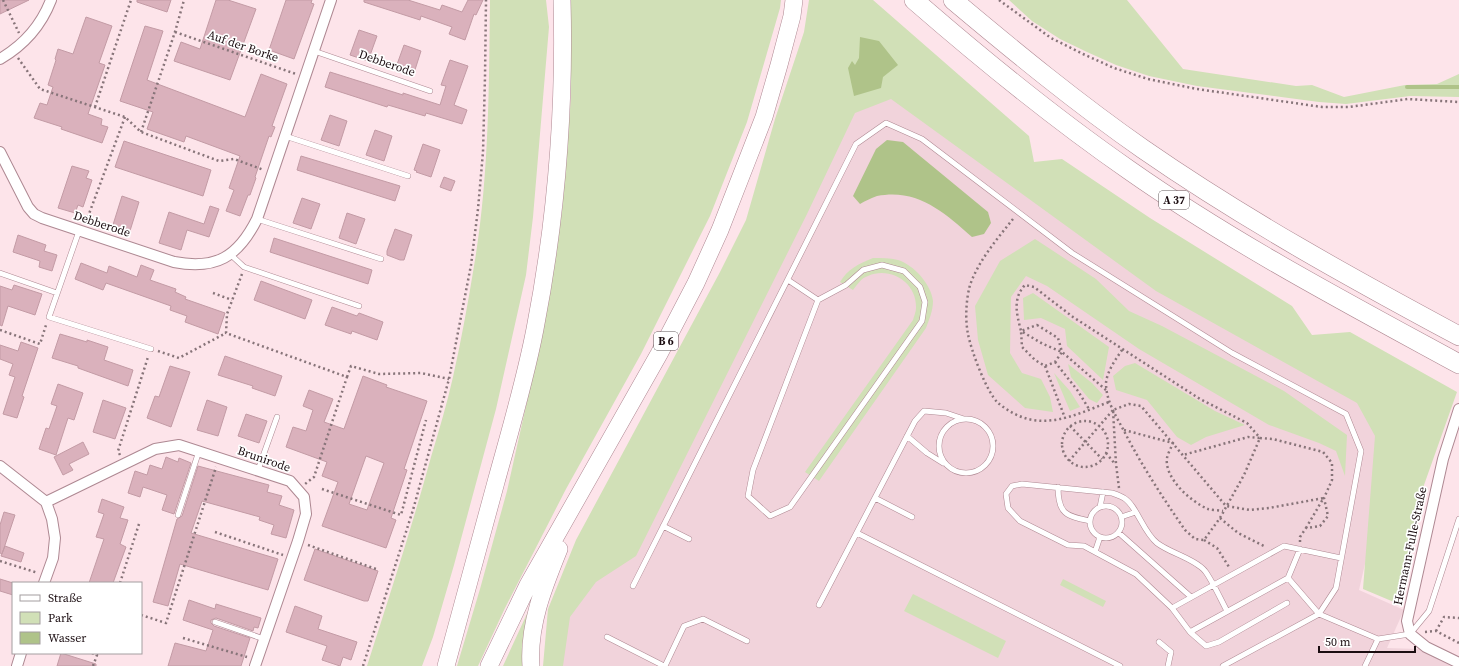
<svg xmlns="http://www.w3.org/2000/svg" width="1459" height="666" viewBox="0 0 1459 666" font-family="'Source Serif 4',serif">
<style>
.built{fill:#f1d3db}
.green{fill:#d1e0b7}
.water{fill:#afc389}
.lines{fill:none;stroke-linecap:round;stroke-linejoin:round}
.stream{stroke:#afc389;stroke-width:4}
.building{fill:#dab1bc;stroke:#c39ba5;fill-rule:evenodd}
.service-casing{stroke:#ae8892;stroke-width:6}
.minor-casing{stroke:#ae8892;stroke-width:12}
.trunk-casing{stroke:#ae8892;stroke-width:18}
.motorway-casing{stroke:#ae8892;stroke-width:20}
.path{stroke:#877479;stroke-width:2.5;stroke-dasharray:2 3;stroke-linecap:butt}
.service{stroke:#fff;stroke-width:5}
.minor{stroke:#fff;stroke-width:10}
.trunk{stroke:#fff;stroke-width:17}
.motorway{stroke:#fff;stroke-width:19}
.labels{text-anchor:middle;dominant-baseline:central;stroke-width:3.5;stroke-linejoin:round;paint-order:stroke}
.shield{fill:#fff;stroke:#5f5658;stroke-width:1}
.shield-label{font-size:11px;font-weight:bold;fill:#1b0d11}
.street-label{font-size:12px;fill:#1b0d11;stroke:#fff}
</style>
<rect width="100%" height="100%" fill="#fde4ea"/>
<path class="built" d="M891 91 1383 406 1393 441 1359 590 1404 610 1387 648 1419 649 1426 650 1457 666H556L560 610 807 135Z"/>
<path class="green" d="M490 0H546L549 27 533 217 526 275 496 409 454 565 433 637 422 666H367C389 597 412 527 431 457 439 430 447 404 453 377 461 341 468 303 474 266 489 179 489 89 490 0Z
M570 0H781L780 8 747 122 710 216 641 354 566 489 505 608 478 666H457L480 589 507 491 540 343 562 211 571 97Z
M809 0H873L1029 136 1034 162 1062 159 1150 218 1292 306 1312 335 1350 332 1457 392 1424 485 1401 605 1363 589 1375 436 1357 403 1156 291 891 99 855 113 807 214 636 556 596 582 570 617 563 666H543L548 609 576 540 720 272 746 220 775 119 804 32Z
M1009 0H1127L1183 69 1296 86 1312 85 1344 97 1405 85 1437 84 1459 74V97L1410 96 1346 104 1319 102 1197 86 1149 76 1116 65 1087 52 1060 39 1032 21Z
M1035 239 1096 279 1129 311 1162 326 1284 391 1347 435 1345 476 1336 451 1319 443 1269 425 1139 349 1047 286 1026 276 1011 297 1010 353 1022 373 1041 379 1050 397 1053 412 1025 408 988 375 978 340 975 306 1000 261Z
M873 258C881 258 890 258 898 260 914 265 931 284 933 301 933 311 929 320 926 328L819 481 805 472 913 320C914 316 916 312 916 308 917 283 891 266 868 276 861 278 857 285 853 290L840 282C848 269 858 264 873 258Z
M1033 293 1109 347 1103 380 1067 346 1065 329 1041 318 1024 320 1023 298Z
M1135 363 1215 411 1245 425 1206 437 1191 445 1177 437 1147 400 1116 390 1113 376 1125 366Z
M1068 364 1092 383 1103 395 1097 403 1089 399 1071 377Z
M1054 373 1070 391 1080 407 1070 411Z
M1063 579 1106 601 1103 607 1060 585Z
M913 594 1006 641 998 658 904 611Z
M531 605 524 666H503Z"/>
<path class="water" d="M860 37 879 41 898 65 883 77 881 88 854 96 848 68 852 61 855 65 859 58Z
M887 140 903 142 988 212 991 223 984 234 972 237C944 212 917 188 877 196 871 198 865 201 860 204L853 196 876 149Z"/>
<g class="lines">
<path class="stream" d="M1407 87H1459"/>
</g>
<path class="building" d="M0 0H29L0 14Z
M137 0H171L167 12 137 2Z
M216 0H228L256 9 230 80 174 61 181 42 200 49Z
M286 0H312L311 3 314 4 294 59 269 50Z
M364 0H408L440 10 442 5 462 12 468 0H483L476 15 474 14 465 40 449 34 452 27 421 16 420 20 364 2Z
M86 17 112 26 99 63 105 65 88 114 102 119 101 125 108 127 102 143 61 129 62 127 34 118 40 103 47 105 53 87 48 85 56 60 55 59 58 49 73 54Z
M145 26 163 31 147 80 245 117 261 74 287 84 272 126 275 127 271 137 269 136 255 177 256 178 250 195H248L240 216 226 211 234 190 229 188 240 156 186 136 184 142 147 129 153 112 120 101Z
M359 30 377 36 368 61 350 55Z
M404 45 421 51 413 76 395 70Z
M450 60 468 66 454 105 467 110 462 124 426 113 425 116 388 105 387 107 325 87 330 72 403 95V93L440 105 446 86 441 85Z
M330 115 347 121 339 146 321 140Z
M375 130 392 136 384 161 366 155Z
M124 141 211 170 203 196 115 167Z
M423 144 440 150 431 177 416 172 417 171 414 170Z
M301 156 400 186 395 201 297 170Z
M72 166 89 171 86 178 92 180 83 207 78 205 75 213 58 208Z
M444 177 455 181 451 191 440 187Z
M122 196 139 202 129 234 112 228Z
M302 198 320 204 311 229 293 223Z
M210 206 219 209 209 237 187 230 181 250 159 243 169 212 204 224Z
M347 213 365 219 356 244 339 238Z
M395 229 412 235 404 260H400L387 255V251Z
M18 235 46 245 44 251 57 255 52 271 39 267 40 261 13 252Z
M274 238 372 270 368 284 270 252Z
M81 263 107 273 109 266 137 277 141 265 154 270 150 280 176 289 175 292 186 297 185 299 225 313 218 334 185 322 187 316 170 310 171 306 106 283 103 290 75 279Z
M261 281 312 300 305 319 254 300Z
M14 285 42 294 35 315 8 306 2 326 0 325V286L12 290Z
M332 307 357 316 359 313 383 322 377 340 352 331 351 334 325 325Z
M60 334 87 342V340L108 347 104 360 133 370 128 386 78 368V366L52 358Z
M21 342 38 348 22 396 24 397 17 418 3 414 15 377 9 375 13 364 0 359V345L18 351Z
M225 356 282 376 275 396 252 388 253 386 218 375Z
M170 366 190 372 171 427 147 418 155 396 159 397Z
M363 376 387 385 386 387 427 401 404 469 407 470 391 518 396 520 386 548 322 526 338 482 322 476 327 462 286 447 293 427 306 431 313 410 303 406 309 390 333 399 324 422 344 429ZM366 456 384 463 367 510 349 504Z
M58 384 83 393 74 420 68 418 56 455 39 449 46 428 49 429 57 406 51 404Z
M103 400 126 408 115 439 93 432Z
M207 400 227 407 218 436 197 430Z
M246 414 267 421 259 443 238 436Z
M83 442 89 454 69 464 73 470 63 475 54 457Z
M166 457 178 462 179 458 191 463 174 514 162 510 167 495 143 487 140 497 128 493 135 471 147 475 150 465 162 469Z
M198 466 269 485 267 492 282 496 279 505 294 510 286 538 271 534 274 525 259 520 260 517 202 501 191 533 278 559 268 590 180 564 168 606 153 602 177 519 182 516Z
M102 499 124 507 120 518 128 520 120 544 126 547 113 583H89L104 539 96 537 104 514 98 512Z
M4 512 15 515 2 554 0 553V525Z
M5 546 24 553 21 562 1 556Z
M315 549 378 571 368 601H364L304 580Z
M0 579 13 583V595L0 591Z
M189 600 215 609 216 604 261 618 258 628 254 627 253 631 216 618 211 620V623L214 626 250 638 241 666H168L175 643 206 651 213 630 183 620Z
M295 606 322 616 318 629 357 642 351 660 343 657 340 666 322 660 327 646 286 632Z
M61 653 96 664V666H57Z"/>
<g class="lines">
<defs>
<path id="service" d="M314 51 430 91
M285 136 408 176
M257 219 381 259
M79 231 49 317 151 349
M230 254 244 267 359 306
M882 265 904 271 920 287 925 302 922 321 790 507 770 516 748 496 753 470 818 300 846 285 863 270Z
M0 273 57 293
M788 280 818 300
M939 446a27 27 0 1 1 54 0a27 27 0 1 1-54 0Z
M907 436 927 453 943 463
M258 470 277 417
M1058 487C1058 514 1066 516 1090 521
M875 498 912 517
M1090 522a16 16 0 1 1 32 0a16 16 0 1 1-32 0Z
M1100 507 1103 492
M178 515 199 451
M1121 517 1136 512
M663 526 689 539
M857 533 1120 666
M1119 533 1191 597
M1095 552 1100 537
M633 586 856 144 886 123 922 139 1072 253 1232 353 1346 414 1361 451 1336 588 1319 614 1378 639
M819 605 915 421 924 411 946 413 964 419
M1172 608 1284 546 1341 558
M1227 611C1221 600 1212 580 1205 571 1195 559 1170 553 1157 543 1143 532 1137 506 1124 498 1120 496 1116 494 1112 493L1022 484 1012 486 1006 494 1008 508 1020 521 1068 545 1084 546 1136 574 1172 608 1190 632 1206 646 1219 642 1287 603
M215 622 264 639
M1190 632 1288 578 1300 549
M607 637 664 666
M1159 642 1171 652 1168 666
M665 666 684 626 703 619 747 641
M1223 666 1319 614 1288 578
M1365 666 1378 639 1410 634 1429 611 1459 519"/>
<path id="minor" d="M0 59C24 45 41 26 51 0
M0 152 28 207 34 214 42 218 174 262C216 270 238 257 257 219L331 0
M1459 409 1443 459 1407 621 1410 634 1426 647 1459 663
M0 466 46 502 52 519 55 538 53 558 44 583
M46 502 155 449 179 445 290 481 304 497 306 514 298 541 255 666
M17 666 21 653"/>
<path id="trunk" d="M446 666C463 605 479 543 496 482 510 431 525 381 535 329 556 221 565 110 562 0
M489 666 528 585 659 354 696 283 720 230 764 117 779 65 792 16 794 0
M531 666C528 625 544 586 559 549"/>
<path id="motorway" d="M914 0C983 60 1054 118 1129 170 1233 243 1347 303 1459 364
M953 0C1015 52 1077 103 1143 149 1244 219 1351 278 1459 336"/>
</defs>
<use href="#service" class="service-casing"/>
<use href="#minor" class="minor-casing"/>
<use href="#trunk" class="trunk-casing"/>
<use href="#motorway" class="motorway-casing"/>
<path class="path" d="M3 0 19 33
M999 0 1051 38 1083 54 1114 68 1148 79 1197 89 1322 107H1349L1408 99 1459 102
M175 32 296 74
M18 58 40 89 125 117 141 132 219 161 234 159 264 170
M95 107 131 0
M141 132 175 32 184 0
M1013 219C997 239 979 260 970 285 966 300 965 319 968 334 971 350 986 391 998 403 1008 411 1020 418 1033 420 1060 424 1085 411 1109 402
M86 222 125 117
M242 274 227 314 226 333 347 377 314 477 305 484
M213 293 232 300
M1037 325 1058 338 1062 352 1055 362 1045 366 1035 360 1022 347 1021 331Z
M0 330 40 344 46 325
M1122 350C1116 359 1107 371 1106 383 1106 401 1116 416 1124 431 1142 466 1163 498 1185 530L1195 539 1204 540 1220 518 1244 475 1260 438 1248 437 1183 455
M158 351 179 358 226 333
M1055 362 1078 391 1089 409
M1045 366 1065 418
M347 377 351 366 379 374 421 373 449 379
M1106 390 1062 352 1043 344 1021 331C1017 315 1012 299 1025 285L1034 287 1073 317 1200 399 1247 423 1260 438 1273 439 1323 452 1332 463V480L1324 498 1328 516 1320 526 1306 528 1300 537V542
M1062 444a23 23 0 1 1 46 0a23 23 0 1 1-46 0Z
M1070 426 1102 459
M1124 430 1173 443C1171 448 1168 453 1167 458 1164 478 1191 502 1208 509 1212 510 1218 510 1223 511
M1106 453 1115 464
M120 455 118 451 148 357
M1069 461 1113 410
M1119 488 1116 464 1113 410 1129 404 1141 406 1226 506 1250 510 1269 508 1324 498
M322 489 401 515 426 420
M1220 518 1238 533 1266 547
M1306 528 1323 499
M215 532 283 555
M1204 540 1217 548 1229 567
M308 545 376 569
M0 561 38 573
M120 583 139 524
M141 615 166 623 216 467
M1436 631 1444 617 1459 618
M1425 632 1436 631 1459 643
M183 638 247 657
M92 653 97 655 93 666
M363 666 413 510 449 379 471 265 478 209 483 152 485 77 486 0"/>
<use href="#service" class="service"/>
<use href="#minor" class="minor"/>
<use href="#trunk" class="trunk"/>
<use href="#motorway" class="motorway"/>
</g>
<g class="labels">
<g class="shield">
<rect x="1159" y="191" width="30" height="18" rx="3"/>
<rect x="654" y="332" width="24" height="18" rx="3"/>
</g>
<g class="shield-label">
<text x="1174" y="200">A 37</text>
<text x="666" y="341">B 6</text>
</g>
<g class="street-label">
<text transform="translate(243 46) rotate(19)">Auf der Borke</text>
<text transform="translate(387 63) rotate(19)">Debberode</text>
<text transform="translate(102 224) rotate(18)">Debberode</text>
<text transform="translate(264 459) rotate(19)">Brunirode</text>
<text transform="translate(1410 546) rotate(-78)">Hermann-Fulle-Straße</text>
</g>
</g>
<rect x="12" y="582" width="130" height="72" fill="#ffffff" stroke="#a49ea0"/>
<rect x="20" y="595" width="20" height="6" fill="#ffffff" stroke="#a49ea0"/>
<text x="48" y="602" font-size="12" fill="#1b0d11">Straße</text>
<rect x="20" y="612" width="20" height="12" fill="#d1e0b7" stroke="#a49ea0"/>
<text x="48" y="622" font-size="12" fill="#1b0d11">Park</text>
<rect x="20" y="632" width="20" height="12" fill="#afc389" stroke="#a49ea0"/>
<text x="48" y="642" font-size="12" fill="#1b0d11">Wasser</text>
<path d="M1319 646v6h96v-6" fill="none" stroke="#1b0d11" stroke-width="2"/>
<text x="1325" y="646" font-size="12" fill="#1b0d11" stroke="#ffffff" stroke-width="3" paint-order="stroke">50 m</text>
</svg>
